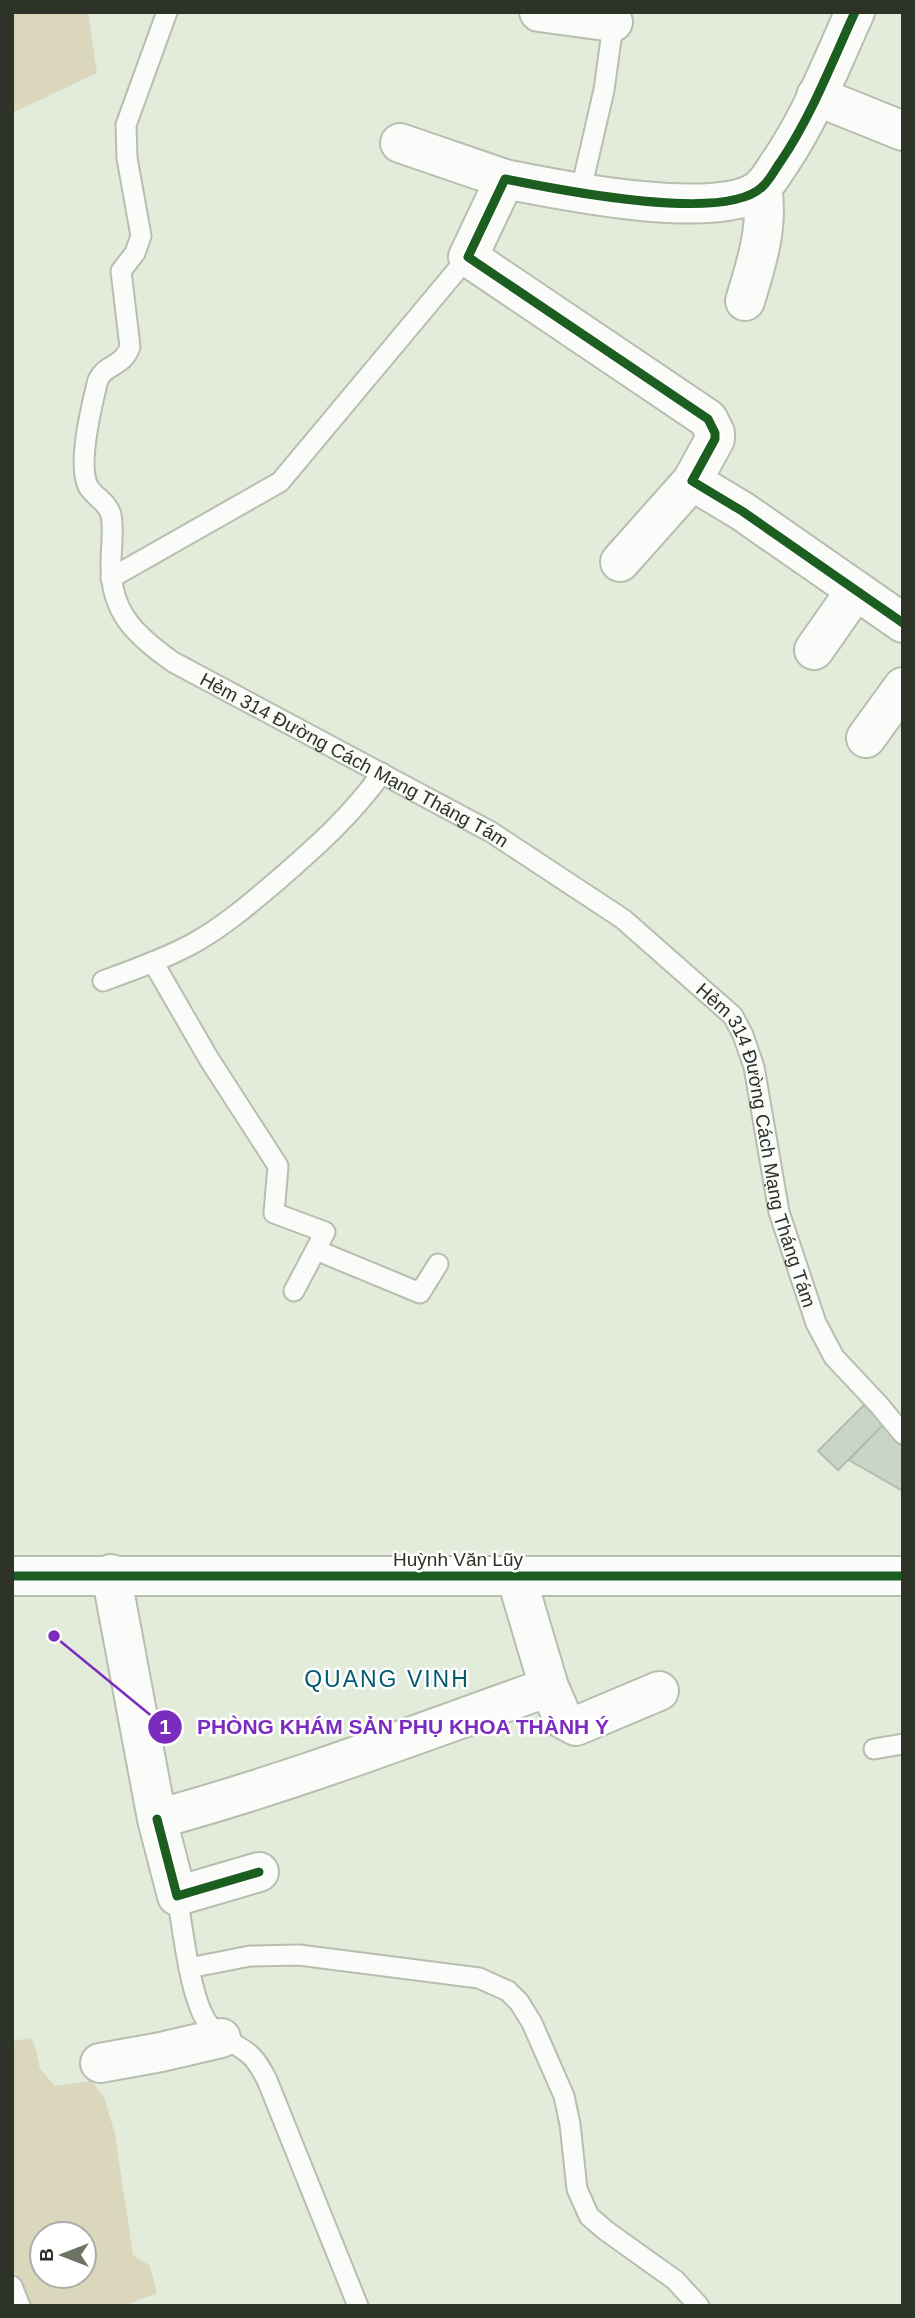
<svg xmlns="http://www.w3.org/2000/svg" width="915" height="2318" viewBox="0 0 915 2318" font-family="Arial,sans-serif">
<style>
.green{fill:#dad7bc;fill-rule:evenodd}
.building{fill:#c9d6c5;stroke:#b3bcaf;stroke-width:2}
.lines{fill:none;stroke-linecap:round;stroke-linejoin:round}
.lane-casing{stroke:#b7beaf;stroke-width:23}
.street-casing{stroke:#b7beaf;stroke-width:42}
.secondary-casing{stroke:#b7beaf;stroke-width:42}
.lane{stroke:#fbfcf9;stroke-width:19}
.street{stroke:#fbfcf9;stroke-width:38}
.secondary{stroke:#fbfcf9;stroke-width:38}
.cycleway-casing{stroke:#fff;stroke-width:13}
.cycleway{stroke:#1b5e20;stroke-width:9}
.labels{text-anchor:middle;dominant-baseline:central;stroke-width:5;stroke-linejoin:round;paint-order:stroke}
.street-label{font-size:19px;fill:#2d3326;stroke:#fff}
.quarter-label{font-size:23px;letter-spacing:2px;fill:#035b71;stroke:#fff}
.leader{fill:none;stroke:#7b2cbf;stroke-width:2.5}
.callout-dot{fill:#7b2cbf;stroke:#fff;stroke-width:2.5}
.mark-label{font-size:21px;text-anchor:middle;font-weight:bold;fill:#fff}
.callout-label{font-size:21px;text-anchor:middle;font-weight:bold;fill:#7b2cbf;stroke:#fff;stroke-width:5;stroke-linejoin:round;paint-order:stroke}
</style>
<rect width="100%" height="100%" fill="#e3ecda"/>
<path class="green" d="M12 12H88L97 73 12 113Z
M31 2038 36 2049 40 2069 55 2086 91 2081 104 2097 115 2134 133 2255 150 2266 157 2293 123 2306H28L12 2267V2041ZM42 2234H84V2276H42Z"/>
<path class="building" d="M864 1405 884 1424 838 1470 818 1451Z
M884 1424 903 1447V1491L849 1460Z"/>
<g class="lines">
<defs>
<g id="lane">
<path id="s1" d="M167 12 126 125 127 158 141 236 135 253 121 271 130 347C122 368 106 363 98 380 92 404 77 463 88 486 94 497 108 502 111 515 114 530 111 548 111 563 110 612 135 635 173 662L491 832 623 919 733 1016 743 1035 754 1067 779 1212 816 1323 834 1357 879 1405 903 1434"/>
<path d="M580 194 604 90 614 17"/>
<path d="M111 578 280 482 468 257"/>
<path d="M153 962 209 1059 278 1166 274 1213 325 1232 294 1291"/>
<path d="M103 981C133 970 164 959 192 944 223 927 251 903 278 880 317 846 351 816 382 773"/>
<path d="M316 1250 420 1293 438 1264"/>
<path d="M874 1749 903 1744"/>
<path d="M177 1896C183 1928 190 2003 210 2026 222 2040 236 2043 249 2054 257 2060 262 2071 267 2080L358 2306"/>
<path d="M189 1968 250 1956 299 1955 479 1978 508 1991 519 2002 532 2023 564 2096 570 2124 577 2189 589 2216 605 2230 675 2280 699 2306"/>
<path d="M12 2286 20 2306"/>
</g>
<path id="street" d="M539 12 613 22
M855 12C832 62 812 115 781 161 775 169 770 180 762 187 724 224 555 189 505 179L468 257 708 419 715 433V439L692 481 742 511 903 623
M816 96 903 131
M400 143 505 179
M745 301C756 265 769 226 762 188
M620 562 692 481
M814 650 856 590
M866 738 903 687
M111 1574 157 1819C290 1783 419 1733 549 1687L516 1576
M549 1687 563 1719 576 1726 659 1691
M157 1819 177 1896 259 1872
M100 2063 161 2052 221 2038"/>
<path id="secondary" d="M12 1576H903"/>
</defs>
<use href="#lane" class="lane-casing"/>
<use href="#street" class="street-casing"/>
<use href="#secondary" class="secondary-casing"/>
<use href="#lane" class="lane"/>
<use href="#street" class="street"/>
<use href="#secondary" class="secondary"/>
<defs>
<path id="cycleway" d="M855 12C832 62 812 115 781 161 775 169 770 180 762 187 724 224 555 189 505 179L468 257 708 419 715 433V439L692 481 742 511 903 623
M12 1576H903
M157 1819 177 1896 259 1872"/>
</defs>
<use href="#cycleway" class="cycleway-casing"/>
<use href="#cycleway" class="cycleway"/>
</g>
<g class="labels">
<g class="street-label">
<text stroke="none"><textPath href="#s1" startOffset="919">Hẻm 314 Đường Cách Mạng Tháng Tám</textPath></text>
<text stroke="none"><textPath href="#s1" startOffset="1507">Hẻm 314 Đường Cách Mạng Tháng Tám</textPath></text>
<text x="458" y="1559">Huỳnh Văn Lũy</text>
</g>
<g class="quarter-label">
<text x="387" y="1679">QUANG VINH</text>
</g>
</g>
<path class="leader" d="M54 1636L165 1727"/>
<g class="callout-dot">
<circle cx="54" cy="1636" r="7"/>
<circle cx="165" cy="1727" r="18"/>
</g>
<g class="mark-label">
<text x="165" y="1734">1</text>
</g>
<g class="callout-label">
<text x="403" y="1734">PHÒNG KHÁM SẢN PHỤ KHOA THÀNH Ý</text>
</g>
<rect width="915" height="2318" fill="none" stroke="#2d3326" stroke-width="28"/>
<g transform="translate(63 2255) rotate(270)"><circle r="33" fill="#ffffff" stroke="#abada8" stroke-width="2"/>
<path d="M0-5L12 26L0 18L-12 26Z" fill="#6d7465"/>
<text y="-10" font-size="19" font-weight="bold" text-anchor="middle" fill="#2d3326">B</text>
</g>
</svg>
